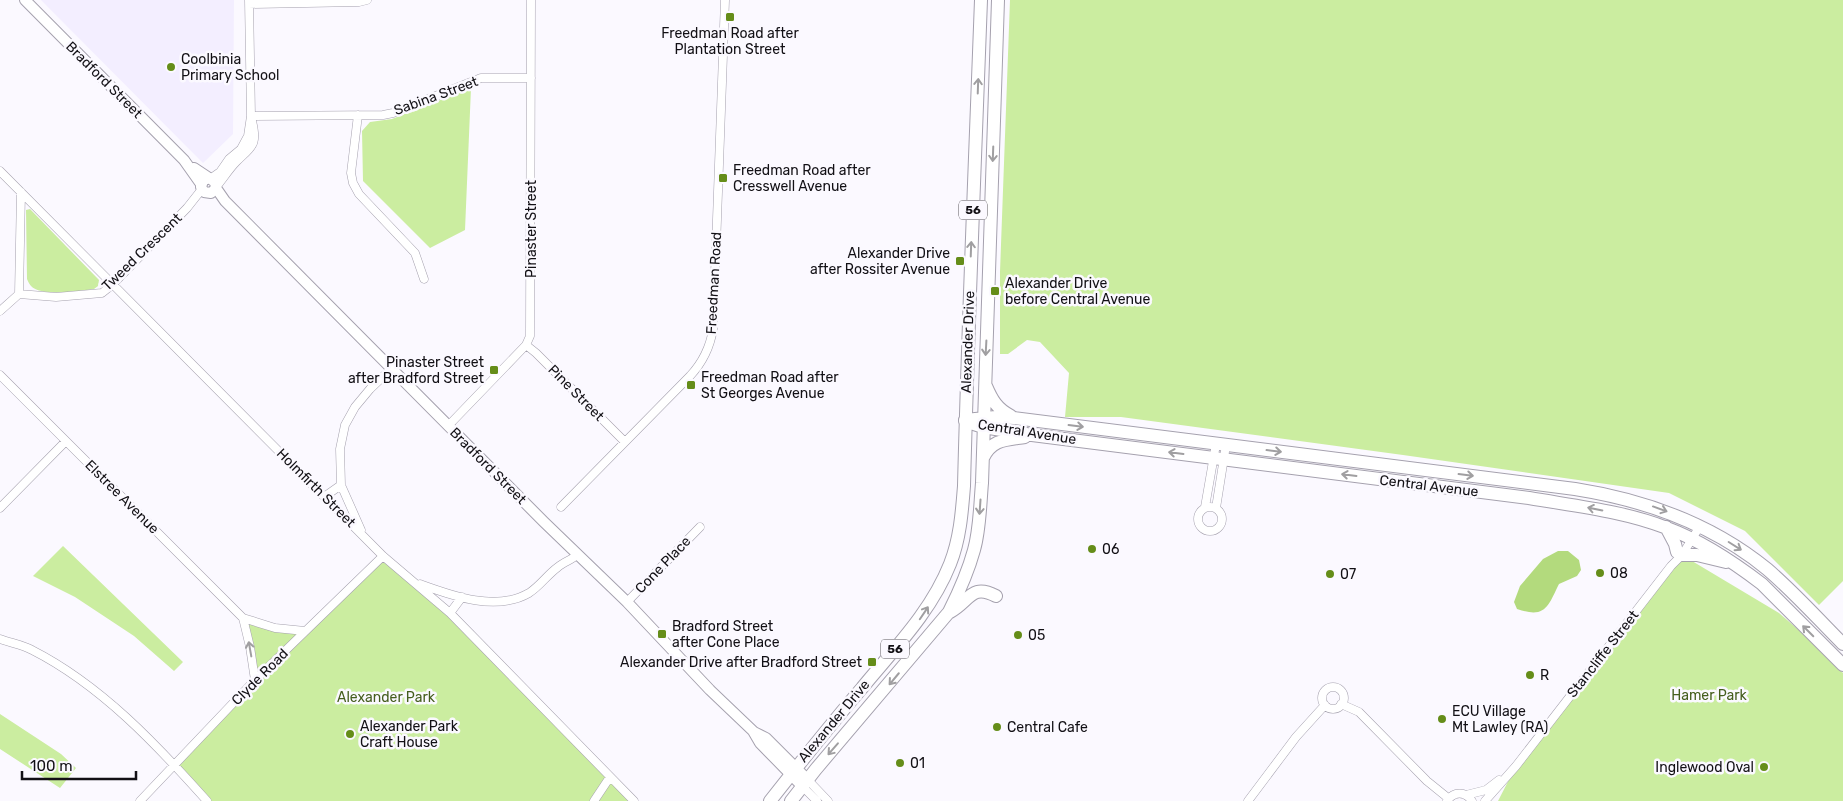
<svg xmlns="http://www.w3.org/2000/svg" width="1843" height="801" viewBox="0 0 1843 801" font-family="Rubik,sans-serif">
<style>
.built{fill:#f3eeff}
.green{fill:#cbeda0}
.water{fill:#b3da7d}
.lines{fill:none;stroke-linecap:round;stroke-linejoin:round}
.minor-casing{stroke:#a5a1ae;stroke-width:9}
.tertiary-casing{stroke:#a5a1ae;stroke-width:12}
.primary-casing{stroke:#a5a1ae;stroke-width:14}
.minor{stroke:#fff;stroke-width:8}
.tertiary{stroke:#fff;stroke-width:10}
.primary{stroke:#fff;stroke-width:12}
.oneway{stroke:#a09fa1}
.poi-dot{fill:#658d19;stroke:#fbf9ff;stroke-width:2}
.labels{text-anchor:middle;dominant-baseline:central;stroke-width:5;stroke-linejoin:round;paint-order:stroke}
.shield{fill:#fbf9ff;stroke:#58565b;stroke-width:1}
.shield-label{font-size:12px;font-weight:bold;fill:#121015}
.poi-label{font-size:14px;fill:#121015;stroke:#fbf9ff;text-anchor:start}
.street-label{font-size:14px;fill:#121015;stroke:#fbf9ff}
.park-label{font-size:14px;fill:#455e1e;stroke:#fbf9ff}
</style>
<rect width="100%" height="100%" fill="#fbf9ff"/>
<path class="built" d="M41 0H234L233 134 203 163Z"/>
<path class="green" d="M1010 0H1843V581L1819 605 1745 531 1669 493 1403 455 1121 417H1065L1069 373 1040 342 1027 340 1008 354H1000V272Z
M471 88 465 230 430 248 363 181 362 131 370 122 392 119Z
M30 209 99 280 98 286 94 289C79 291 41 297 31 286 29 284 28 281 27 279L26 210Z
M63 546 183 662 174 671 134 636 75 597 33 576Z
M1682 555 1779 613 1815 644 1843 673V801H1498L1516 766Z
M383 556 416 583 634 801H207L175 765 255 680 243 618 305 631Z
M0 714 61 754 76 768 60 788 0 749Z"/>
<path class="water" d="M1558 551H1568L1579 560 1581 570 1577 576 1559 584C1548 606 1546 619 1517 609L1514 602 1520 586 1543 559Z"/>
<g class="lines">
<defs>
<path id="minor" d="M249 4 359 2 367 0
M358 115 351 173 353 183 359 194 415 253 424 279
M251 116 383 115 393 113 481 78H531
M0 171 383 556 450 613 634 801
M210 179 220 172 229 159 241 149 248 136 251 116 249 0
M216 187C223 179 229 169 236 162 252 146 258 146 252 121
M21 192 19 294 56 297 102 293 112 285 187 208 202 189
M0 311 19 294
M526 345 536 353 625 442
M0 375 243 618 275 628 305 631
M448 426 526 345 530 336 531 0
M324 497 341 485
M1198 519a12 12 0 1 1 24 0a12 12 0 1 1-24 0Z
M561 507 690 376C703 362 710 348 713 329L725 0
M1205 507 1216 444
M0 508 66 441
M1216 508 1226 445
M361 530 341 485 340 449 345 425 355 407 370 389 391 369
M420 584C453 596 496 612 529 593 540 586 547 575 558 567 564 562 571 560 577 555
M627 602 700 527
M450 613 462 597
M243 618 250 647 255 680
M0 639C11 643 23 645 32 650 101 685 157 745 207 801
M1322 698a11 11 0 1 1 22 0a11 11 0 1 1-22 0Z
M1341 704 1359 712 1427 781 1448 798
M808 780 828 801
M803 787 817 801
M1466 795 1486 790 1499 780
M140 801 255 680 383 556
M594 801 610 777
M1248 801 1296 737 1325 705
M1447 801C1454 791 1465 791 1472 801
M1485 801 1516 766 1671 566 1682 555 1700 526"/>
<path id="tertiary" d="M25 0 184 160 201 184
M194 168 215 182 216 188 211 193 204 192 201 187 203 181 208 178
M216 188 225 201 544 522 627 602 710 690 753 731 760 743 803 787
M754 732 766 738 808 780"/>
<path id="primary" d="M986 386C992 400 997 409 1011 416
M965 420 996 417 1014 418 1575 489C1645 500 1712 524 1767 569 1794 592 1818 619 1843 644
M965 421 983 427 1032 435 1529 498C1575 506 1624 511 1667 528 1702 541 1732 561 1762 584L1843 665
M983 458C992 439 1006 440 1025 437
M1666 527 1675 544 1677 552
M1682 555H1697L1726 562
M950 612C970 601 971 583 996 596
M770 801C800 763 830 725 862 688 894 649 931 612 950 564 960 539 962 512 964 486 968 324 975 162 981 0
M791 801 816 769 949 612C959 592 968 572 974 550 980 529 980 505 982 483L998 0"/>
</defs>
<use href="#minor" class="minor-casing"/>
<use href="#tertiary" class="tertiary-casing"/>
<use href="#primary" class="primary-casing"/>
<use href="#minor" class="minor"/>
<use href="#tertiary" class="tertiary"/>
<use href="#primary" class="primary"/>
</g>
<defs><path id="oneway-shaft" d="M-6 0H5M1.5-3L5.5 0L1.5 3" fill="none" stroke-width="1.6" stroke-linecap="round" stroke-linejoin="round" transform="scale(1.25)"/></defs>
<g class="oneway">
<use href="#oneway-shaft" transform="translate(978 86) rotate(-88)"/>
<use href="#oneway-shaft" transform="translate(993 154) rotate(92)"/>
<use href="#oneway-shaft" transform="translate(971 249) rotate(-88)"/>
<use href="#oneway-shaft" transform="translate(986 348) rotate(93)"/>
<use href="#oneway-shaft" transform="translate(1076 426) rotate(7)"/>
<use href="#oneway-shaft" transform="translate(1274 451) rotate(7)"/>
<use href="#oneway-shaft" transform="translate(1176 453) rotate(-173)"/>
<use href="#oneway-shaft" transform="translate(1349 475) rotate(-173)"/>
<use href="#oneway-shaft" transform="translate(1466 475) rotate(7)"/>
<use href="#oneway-shaft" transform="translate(980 507) rotate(94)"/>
<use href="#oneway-shaft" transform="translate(1595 509) rotate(-169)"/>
<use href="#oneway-shaft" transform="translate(1660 509) rotate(20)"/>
<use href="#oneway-shaft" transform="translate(1735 546) rotate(32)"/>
<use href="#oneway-shaft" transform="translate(924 613) rotate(-56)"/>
<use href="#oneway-shaft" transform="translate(1808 631) rotate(-135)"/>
<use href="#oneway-shaft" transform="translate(250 649) rotate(-100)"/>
<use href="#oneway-shaft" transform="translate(894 679) rotate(130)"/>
<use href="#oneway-shaft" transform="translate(833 749) rotate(131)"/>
</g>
<g class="poi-dot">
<rect x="725" y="12" width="10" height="10" rx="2.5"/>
<circle cx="171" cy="67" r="5"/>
<rect x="718" y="173" width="10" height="10" rx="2.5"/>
<rect x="955" y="256" width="10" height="10" rx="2.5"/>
<rect x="990" y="286" width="10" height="10" rx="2.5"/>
<rect x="489" y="365" width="10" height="10" rx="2.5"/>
<rect x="686" y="380" width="10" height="10" rx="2.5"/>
<circle cx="1092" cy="549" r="5"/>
<circle cx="1600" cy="573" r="5"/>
<circle cx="1330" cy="574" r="5"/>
<rect x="657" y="629" width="10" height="10" rx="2.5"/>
<circle cx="1018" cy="635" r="5"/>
<rect x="867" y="657" width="10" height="10" rx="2.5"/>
<circle cx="1530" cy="675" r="5"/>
<circle cx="1442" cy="719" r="5"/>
<circle cx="997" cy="727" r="5"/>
<circle cx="350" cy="734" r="5"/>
<circle cx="900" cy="763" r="5"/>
<circle cx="1764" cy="767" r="5"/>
</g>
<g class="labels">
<g class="shield">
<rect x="959" y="200.5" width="28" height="19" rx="4"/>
<rect x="881" y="639.5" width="28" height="19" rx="4"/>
</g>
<g class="shield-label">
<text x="973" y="210">56</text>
<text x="895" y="649">56</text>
</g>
<g class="poi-label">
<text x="730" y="33" text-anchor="middle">Freedman Road after<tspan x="730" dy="16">Plantation Street</tspan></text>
<text x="181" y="59">Coolbinia<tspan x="181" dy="16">Primary School</tspan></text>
<text x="733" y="170">Freedman Road after<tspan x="733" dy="16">Cresswell Avenue</tspan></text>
<text x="950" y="253" text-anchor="end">Alexander Drive<tspan x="950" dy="16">after Rossiter Avenue</tspan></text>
<text x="1005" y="283">Alexander Drive<tspan x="1005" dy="16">before Central Avenue</tspan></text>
<text x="484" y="362" text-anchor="end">Pinaster Street<tspan x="484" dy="16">after Bradford Street</tspan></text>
<text x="701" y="377">Freedman Road after<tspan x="701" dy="16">St Georges Avenue</tspan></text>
<text x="1102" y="549">06</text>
<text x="1610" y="573">08</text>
<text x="1340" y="574">07</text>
<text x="672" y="626">Bradford Street<tspan x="672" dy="16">after Cone Place</tspan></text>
<text x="1028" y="635">05</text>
<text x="862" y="662" text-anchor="end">Alexander Drive after Bradford Street</text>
<text x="1540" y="675">R</text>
<text x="1452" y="711">ECU Village<tspan x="1452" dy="16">Mt Lawley (RA)</tspan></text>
<text x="360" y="726">Alexander Park<tspan x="360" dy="16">Craft House</tspan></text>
<text x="1007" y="727">Central Cafe</text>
<text x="910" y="763">01</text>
<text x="1754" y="767" text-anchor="end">Inglewood Oval</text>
</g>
<g class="street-label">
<text transform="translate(104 80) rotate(45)">Bradford Street</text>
<text transform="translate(436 96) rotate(-20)">Sabina Street</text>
<text transform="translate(531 229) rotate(-90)">Pinaster Street</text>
<text transform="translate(142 252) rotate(-44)">Tweed Crescent</text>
<text transform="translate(714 283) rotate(-87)">Freedman Road</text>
<text transform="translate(968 342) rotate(-88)">Alexander Drive</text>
<text transform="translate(576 393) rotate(45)">Pine Street</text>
<text transform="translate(1027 432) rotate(9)">Central Avenue</text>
<text transform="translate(488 466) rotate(45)">Bradford Street</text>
<text transform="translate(1429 486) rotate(7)">Central Avenue</text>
<text transform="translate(316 488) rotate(45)">Holmfirth Street</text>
<text transform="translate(122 497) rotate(45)">Elstree Avenue</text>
<text transform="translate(663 565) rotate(-46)">Cone Place</text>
<text transform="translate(1603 654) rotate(-52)">Stancliffe Street</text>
<text transform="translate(260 677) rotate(-45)">Clyde Road</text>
<text transform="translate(834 721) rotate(-50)">Alexander Drive</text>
</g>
<g class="park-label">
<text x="1709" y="695">Hamer Park</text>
<text x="386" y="697">Alexander Park</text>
</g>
</g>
<path d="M22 771v8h114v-8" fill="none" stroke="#121015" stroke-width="2.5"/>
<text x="30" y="771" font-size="15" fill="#121015" stroke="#fbf9ff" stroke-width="4" paint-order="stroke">100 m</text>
</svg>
